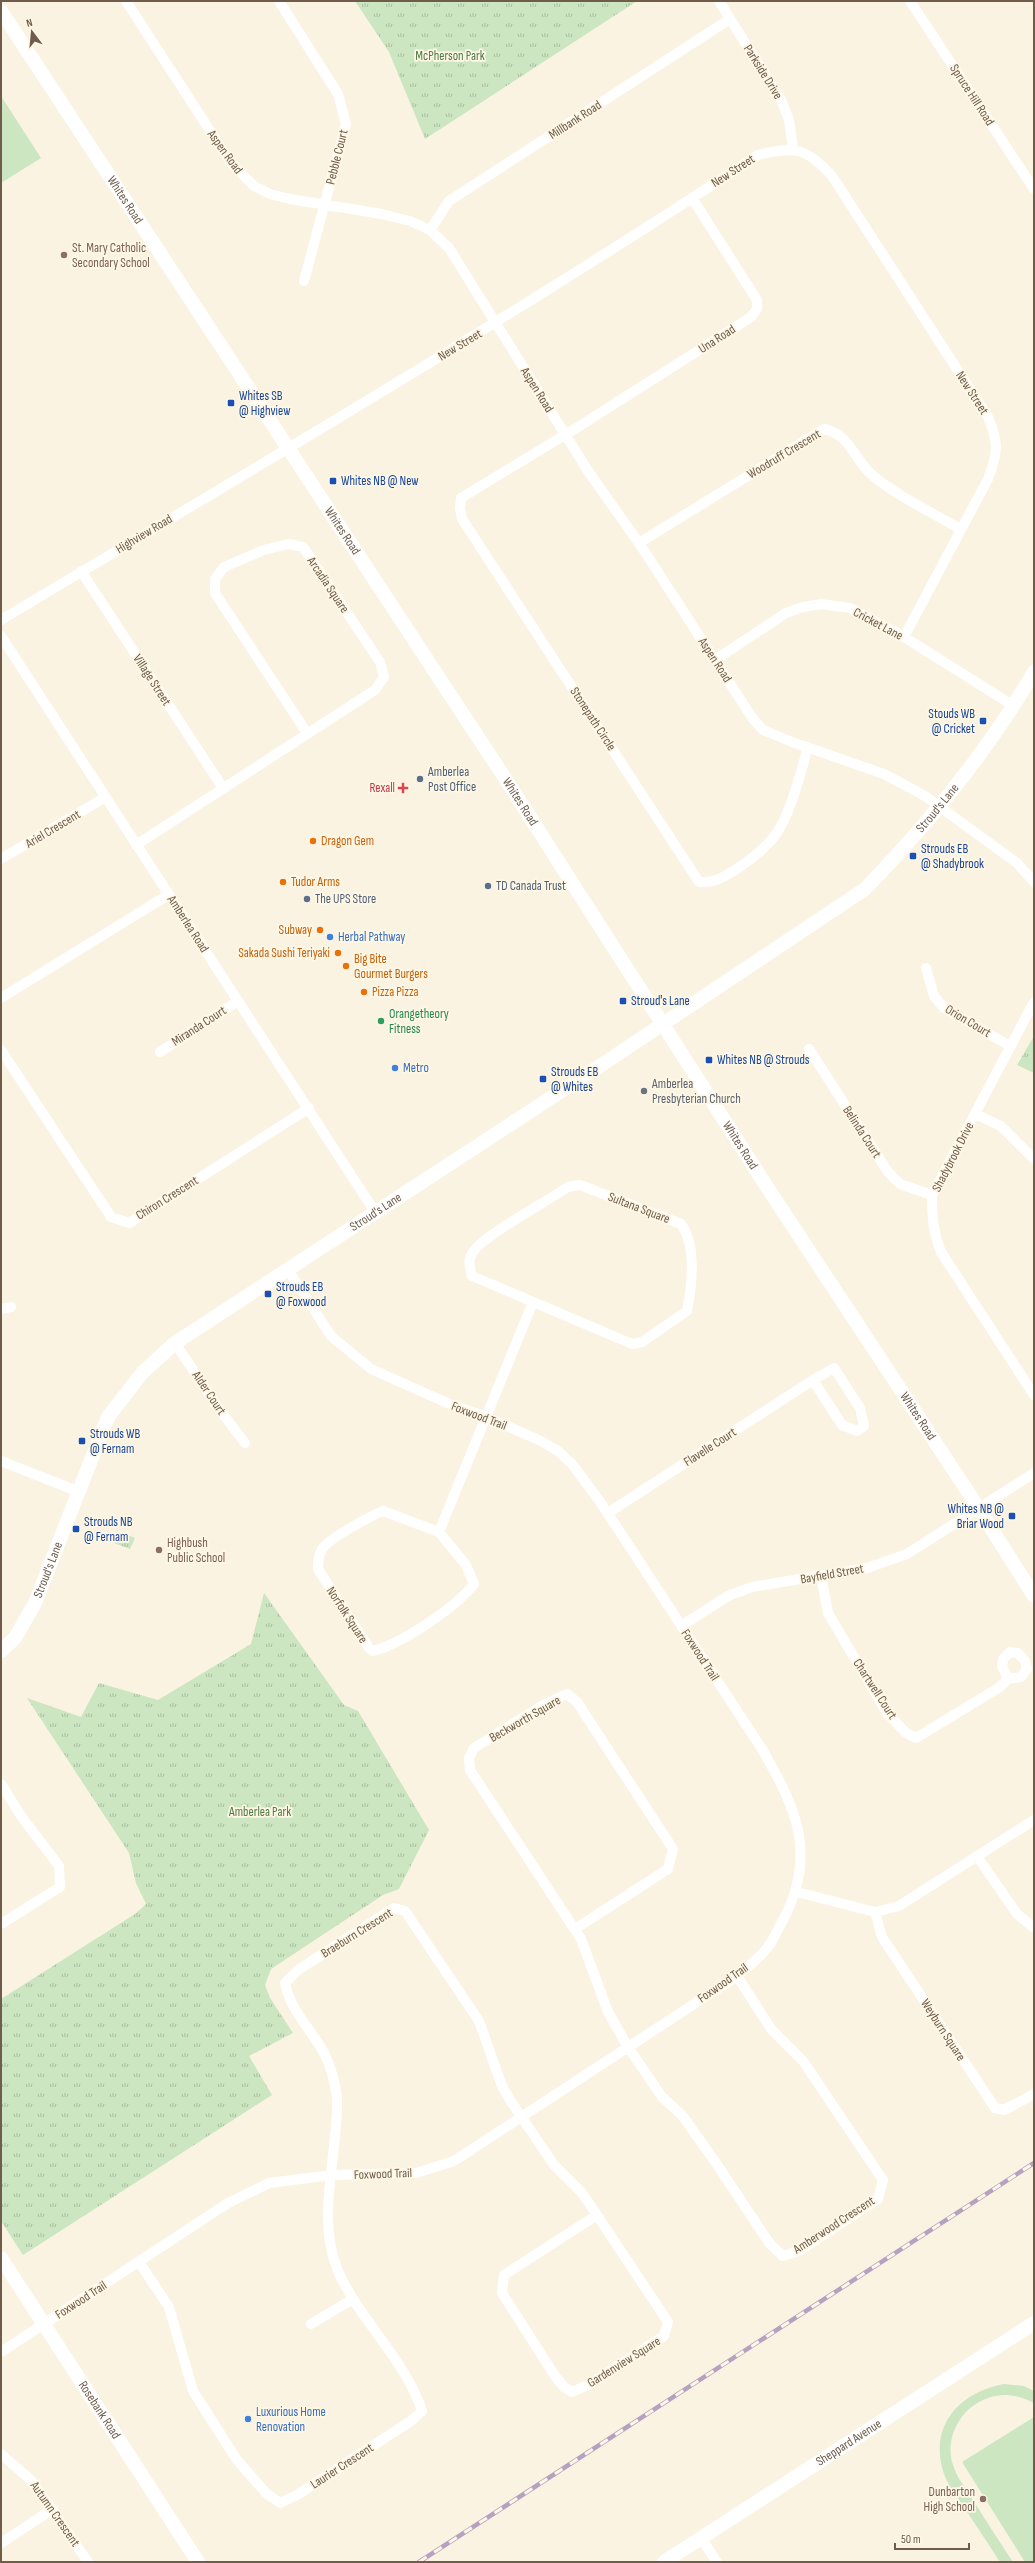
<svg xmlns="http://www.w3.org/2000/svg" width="1035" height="2563" viewBox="0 0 1035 2563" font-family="'Sofia Sans Condensed',sans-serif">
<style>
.green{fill:#cbe6c1}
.park{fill:url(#park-tufts)}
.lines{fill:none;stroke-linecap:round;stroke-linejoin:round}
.street{stroke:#fff;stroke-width:10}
.secondary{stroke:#fff;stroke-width:14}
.rail-casing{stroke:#b7a1c1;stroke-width:4.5}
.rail{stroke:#fef7e6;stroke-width:3;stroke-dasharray:9;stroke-linecap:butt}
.education-dot{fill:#8d6e63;stroke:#fef7e6;stroke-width:1.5}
.transit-dot{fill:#1a4fb4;stroke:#fef7e6;stroke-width:1.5}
.service-dot{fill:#5c6f8a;stroke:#fef7e6;stroke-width:1.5}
.health-dot{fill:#e0444e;stroke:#fef7e6;stroke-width:1.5}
.food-dot{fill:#e8710a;stroke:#fef7e6;stroke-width:1.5}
.shop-dot{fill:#3f7fe0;stroke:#fef7e6;stroke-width:1.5}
.leisure-dot{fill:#2e9e5b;stroke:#fef7e6;stroke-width:1.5}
.worship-dot{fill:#6b7280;stroke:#fef7e6;stroke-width:1.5}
.labels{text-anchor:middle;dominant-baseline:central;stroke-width:3.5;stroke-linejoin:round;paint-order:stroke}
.park-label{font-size:13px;fill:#4e7a45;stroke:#fef7e6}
.street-label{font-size:13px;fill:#6f5c4a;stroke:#fef7e6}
.education-label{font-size:13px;fill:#785e54;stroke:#fef7e6;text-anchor:start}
.transit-label{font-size:13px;fill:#164399;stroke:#fef7e6;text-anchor:start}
.service-label{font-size:13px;fill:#4e5e75;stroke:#fef7e6;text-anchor:start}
.health-label{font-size:13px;fill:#be3a42;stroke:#fef7e6;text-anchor:end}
.food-label{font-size:13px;fill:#c56008;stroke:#fef7e6;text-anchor:start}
.shop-label{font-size:13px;fill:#366cbe;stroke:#fef7e6;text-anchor:start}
.leisure-label{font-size:13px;fill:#27864d;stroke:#fef7e6;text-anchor:start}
.worship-label{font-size:13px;fill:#5b616d;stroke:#fef7e6;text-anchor:start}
</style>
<defs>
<pattern id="park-tufts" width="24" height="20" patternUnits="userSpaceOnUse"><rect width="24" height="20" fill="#cbe6c1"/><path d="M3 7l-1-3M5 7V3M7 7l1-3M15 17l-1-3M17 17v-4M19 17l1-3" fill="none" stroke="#a9be9f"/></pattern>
</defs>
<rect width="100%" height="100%" fill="#faf3e1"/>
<path class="green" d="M1 96 41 158 1 183Z
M1004 2384 1024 2386 1034 2391V2403C1015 2393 997 2392 979 2402 957 2414 945 2442 953 2465 957 2478 966 2489 973 2500 986 2521 999 2541 1013 2562H1000C987 2542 974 2522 961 2503 955 2493 946 2482 943 2471 929 2424 961 2392 1004 2384Z
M1034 2417V2562H1025L962 2462Z"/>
<path class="park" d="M355 1H637L425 139 389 52Z
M1034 1036V1073L1017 1065Z
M119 1532 135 1538 130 1549 114 1543Z
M264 1593 344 1705 358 1711 429 1830 399 1889 383 1895 271 1969 265 1985 270 1998 293 2033 249 2056 272 2095 23 2255 1 2221V1999L135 1914 146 1904 136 1883 129 1853 27 1698 81 1717 99 1683 158 1700 251 1644Z"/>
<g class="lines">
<path class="street" d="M126 1 231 163 254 186 270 194 290 199 382 214 410 221 430 230 449 248 588 471 641 546 753 719 763 730 792 742 884 774 925 796 1017 863 1034 882
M279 1 338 94 346 124 304 281
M719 1 782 102 789 120 793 148
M910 1 1034 189
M692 198 757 300V309L751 317 578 427 461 498 460 508 462 519 699 882C716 883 724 877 738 868 750 860 763 850 773 838 790 817 800 775 808 747
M430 230 449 201 730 19
M639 543 824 429C849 434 853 457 871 474 892 493 935 514 960 529
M81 571 223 788
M1 620C255 468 511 318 758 155 794 146 806 147 832 176L988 417C999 443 998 453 988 479L904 637
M1 636 375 1212
M715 660 786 613 803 607 821 604 850 608 904 637 1014 706
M136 845 375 690 384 677 380 662 303 547 288 544 264 550 224 567 215 579V593L307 733
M1 859 104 798
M926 968 934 996 944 1008 1010 1046
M1 998 168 895
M1034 1002 932 1195C932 1216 933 1232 941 1252L1034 1395
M809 1049 888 1172 900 1184 932 1195
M1 1050 111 1217 129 1223 309 1108
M160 1052 238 1001
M975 1114 1001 1126 1034 1159
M580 1185 681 1224C697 1246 692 1285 687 1311L642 1342 632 1344 472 1276C470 1267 467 1260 473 1252 484 1235 548 1201 568 1187Z
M1 1309 11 1307
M175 1343 219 1409 245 1443
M1 1461 77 1491
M383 1511 439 1532 466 1565 474 1584C455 1608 403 1643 373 1651L369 1648 318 1569C318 1563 318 1557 321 1551 325 1540 371 1516 383 1511Z
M608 1513 813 1380 834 1368 860 1408 864 1426 857 1431 842 1425 813 1380
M439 1532 533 1302
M821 1576 828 1613 887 1713 906 1733 916 1738 1000 1687 1008 1679 1021 1677 1027 1669 1025 1661 1018 1653 1010 1652 1003 1659 1002 1666 1008 1679
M681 1626 728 1596 752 1587 867 1568 907 1554 1034 1473
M1 1784 21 1816 59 1866 60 1887 1 1924
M977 1856 1017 1914 1033 1927
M797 1892 875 1912 899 1906 1034 1820
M875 1912 882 1937 995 2108 1004 2110 1034 2094
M575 1929 668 1869 673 1849 577 1702 567 1694 545 1704 474 1748 469 1758 470 1770 581 1939 608 2012 628 2047 662 2097 682 2115 716 2163 770 2244 783 2256 799 2251 878 2199 883 2180 803 2061 771 2029 737 1976
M597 2215 668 2322 664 2336 590 2384 572 2392 564 2387 555 2376 502 2293 504 2275Z
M139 2262 169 2307 193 2391 237 2460 266 2493 280 2503 297 2495 411 2421 422 2411C405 2359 360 2321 338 2271 320 2228 331 2181 335 2136 336 2122 339 2105 336 2091 334 2079 330 2065 324 2053 311 2029 290 2010 285 1983L298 1970 394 1908 405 1911 479 2021 502 2086 510 2100 554 2165 582 2193 597 2215
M311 2324 353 2299
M1 2352 228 2203 269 2183 332 2175 416 2173 454 2161 737 1976C747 1967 760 1958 768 1947 774 1939 778 1929 783 1920 818 1854 796 1808 762 1749L601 1503 572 1464 558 1451 541 1441 484 1416 454 1406 371 1369 331 1336 287 1268
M1 2454 31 2480 88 2562
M701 2538 717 2562
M1 2543 53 2509"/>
<g class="secondary">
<path id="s1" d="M1 11 512 789 767 1187 972 1498 1034 1596"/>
<path id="s2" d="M1 1651 15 1638 35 1603 108 1417 143 1372 175 1343 606 1062 865 889C928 824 988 751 1034 672"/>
<path id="s3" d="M1 2258 198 2562"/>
<path id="s4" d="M664 2562 1034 2323"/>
</g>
<defs>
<path id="rail" d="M419 2562 1034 2163"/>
</defs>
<use href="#rail" class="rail-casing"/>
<use href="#rail" class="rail"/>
</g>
<g class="education-dot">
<circle cx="64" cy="255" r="4"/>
<circle cx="159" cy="1550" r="4"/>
<circle cx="983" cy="2499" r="4"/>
</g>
<g class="transit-dot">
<rect x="227" y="399" width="8" height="8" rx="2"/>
<rect x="329" y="477" width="8" height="8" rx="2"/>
<rect x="979" y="717" width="8" height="8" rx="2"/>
<rect x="909" y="852" width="8" height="8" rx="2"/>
<rect x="619" y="997" width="8" height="8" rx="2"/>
<rect x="705" y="1056" width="8" height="8" rx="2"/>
<rect x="539" y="1075" width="8" height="8" rx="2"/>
<rect x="264" y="1290" width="8" height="8" rx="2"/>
<rect x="78" y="1437" width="8" height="8" rx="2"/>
<rect x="1008" y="1512" width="8" height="8" rx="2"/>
<rect x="72" y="1525" width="8" height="8" rx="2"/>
</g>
<g class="service-dot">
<circle cx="420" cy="779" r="4"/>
<circle cx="488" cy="886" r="4"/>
<circle cx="307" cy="899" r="4"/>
</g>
<path class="health-dot" d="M401 782h4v4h4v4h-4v4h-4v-4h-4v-4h4z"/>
<g class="food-dot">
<circle cx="313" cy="841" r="4"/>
<circle cx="283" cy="882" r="4"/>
<circle cx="320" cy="930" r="4"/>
<circle cx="338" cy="953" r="4"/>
<circle cx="346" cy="966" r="4"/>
<circle cx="364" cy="992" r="4"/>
</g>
<g class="shop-dot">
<circle cx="330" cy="937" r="4"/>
<circle cx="395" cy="1068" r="4"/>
<circle cx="248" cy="2419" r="4"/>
</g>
<circle class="leisure-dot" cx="381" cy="1021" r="4"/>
<circle class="worship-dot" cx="644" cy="1091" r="4"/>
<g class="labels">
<g class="park-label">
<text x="450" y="56">McPherson Park</text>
<text x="260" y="1812">Amberlea Park</text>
</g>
<g class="street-label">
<text transform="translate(763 72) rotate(58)">Parkside Drive</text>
<text transform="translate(972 95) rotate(57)">Spruce Hill Road</text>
<text transform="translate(575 120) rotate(-33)">Millbank Road</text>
<text transform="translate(225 152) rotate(54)">Aspen Road</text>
<text transform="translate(337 157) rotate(-76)">Pebble Court</text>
<text transform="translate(733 171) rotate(-33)">New Street</text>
<text stroke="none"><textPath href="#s1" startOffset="226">Whites Road</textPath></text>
<text transform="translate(717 339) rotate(-33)">Una Road</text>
<text transform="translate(460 345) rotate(-31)">New Street</text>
<text transform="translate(537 390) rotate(58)">Aspen Road</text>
<text transform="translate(972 393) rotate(57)">New Street</text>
<text transform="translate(784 454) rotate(-31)">Woodruff Crescent</text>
<text stroke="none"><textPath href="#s1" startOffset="622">Whites Road</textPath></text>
<text transform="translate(144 534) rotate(-31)">Highview Road</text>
<text transform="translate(328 585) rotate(56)">Arcadia Square</text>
<text transform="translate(878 624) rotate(28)">Cricket Lane</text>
<text transform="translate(715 660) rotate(57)">Aspen Road</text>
<text transform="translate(152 680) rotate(57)">Village Street</text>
<text transform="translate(593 719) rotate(57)">Stonepath Circle</text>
<text stroke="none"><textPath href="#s1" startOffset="946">Whites Road</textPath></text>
<text stroke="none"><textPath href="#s2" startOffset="1294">Stroud's Lane</textPath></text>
<text transform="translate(53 829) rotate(-31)">Ariel Crescent</text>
<text transform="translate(188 924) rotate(57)">Amberlea Road</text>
<text transform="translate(968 1021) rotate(31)">Orion Court</text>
<text transform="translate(199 1026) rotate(-33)">Miranda Court</text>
<text transform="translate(862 1132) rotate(57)">Belinda Court</text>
<text stroke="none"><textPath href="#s1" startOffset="1354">Whites Road</textPath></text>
<text transform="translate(953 1157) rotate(-63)">Shadybrook Drive</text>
<text transform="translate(167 1198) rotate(-32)">Chiron Crescent</text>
<text transform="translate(639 1208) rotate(21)">Sultana Square</text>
<text stroke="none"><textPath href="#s2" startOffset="599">Stroud's Lane</textPath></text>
<text transform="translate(209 1393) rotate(56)">Alder Court</text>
<text transform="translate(479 1416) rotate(21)">Foxwood Trail</text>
<text stroke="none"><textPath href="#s1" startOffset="1678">Whites Road</textPath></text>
<text transform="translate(710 1447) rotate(-33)">Flavelle Court</text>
<text stroke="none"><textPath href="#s2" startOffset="95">Stroud's Lane</textPath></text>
<text transform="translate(832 1574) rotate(-10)">Bayfield Street</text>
<text transform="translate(347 1615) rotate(57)">Norfolk Square</text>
<text transform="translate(700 1655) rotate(57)">Foxwood Trail</text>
<text transform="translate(875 1689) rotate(57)">Chartwell Court</text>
<text transform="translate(525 1719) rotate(-30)">Beckworth Square</text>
<text transform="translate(357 1933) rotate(-32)">Braeburn Crescent</text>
<text transform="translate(723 1983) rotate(-35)">Foxwood Trail</text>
<text transform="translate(943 2030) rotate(57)">Weyburn Square</text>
<text transform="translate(383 2174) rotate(-2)">Foxwood Trail</text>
<text transform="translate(834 2225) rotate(-33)">Amberwood Crescent</text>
<text transform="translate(81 2300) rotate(-33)">Foxwood Trail</text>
<text transform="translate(624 2362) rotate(-32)">Gardenview Square</text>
<text stroke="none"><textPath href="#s3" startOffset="181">Rosebank Road</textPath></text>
<text stroke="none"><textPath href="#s4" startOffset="220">Sheppard Avenue</textPath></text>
<text transform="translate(342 2466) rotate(-33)">Laurier Crescent</text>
<text transform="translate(55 2514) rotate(55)">Autumn Crescent</text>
</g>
<g class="education-label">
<text x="72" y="248">St. Mary Catholic<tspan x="72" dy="15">Secondary School</tspan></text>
<text x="167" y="1543">Highbush<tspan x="167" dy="15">Public School</tspan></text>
<text x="975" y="2492" text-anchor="end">Dunbarton<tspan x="975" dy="15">High School</tspan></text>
</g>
<g class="transit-label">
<text x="239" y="396">Whites SB<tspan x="239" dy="15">@ Highview</tspan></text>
<text x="341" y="481">Whites NB @ New</text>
<text x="975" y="714" text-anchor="end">Stouds WB<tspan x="975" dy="15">@ Cricket</tspan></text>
<text x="921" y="849">Strouds EB<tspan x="921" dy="15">@ Shadybrook</tspan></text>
<text x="631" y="1001">Stroud's Lane</text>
<text x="717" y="1060">Whites NB @ Strouds</text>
<text x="551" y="1072">Strouds EB<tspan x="551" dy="15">@ Whites</tspan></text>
<text x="276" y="1287">Strouds EB<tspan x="276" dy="15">@ Foxwood</tspan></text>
<text x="90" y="1434">Strouds WB<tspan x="90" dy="15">@ Fernam</tspan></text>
<text x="1004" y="1509" text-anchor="end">Whites NB @<tspan x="1004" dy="15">Briar Wood</tspan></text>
<text x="84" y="1522">Strouds NB<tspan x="84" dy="15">@ Fernam</tspan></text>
</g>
<g class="service-label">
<text x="428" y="772">Amberlea<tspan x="428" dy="15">Post Office</tspan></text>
<text x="496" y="886">TD Canada Trust</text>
<text x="315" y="899">The UPS Store</text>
</g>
<g class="health-label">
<text x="395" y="788">Rexall</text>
</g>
<g class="food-label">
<text x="321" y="841">Dragon Gem</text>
<text x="291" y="882">Tudor Arms</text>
<text x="312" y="930" text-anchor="end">Subway</text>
<text x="330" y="953" text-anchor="end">Sakada Sushi Teriyaki</text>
<text x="354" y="959">Big Bite<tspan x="354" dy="15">Gourmet Burgers</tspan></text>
<text x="372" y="992">Pizza Pizza</text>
</g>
<g class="shop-label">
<text x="338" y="937">Herbal Pathway</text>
<text x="403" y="1068">Metro</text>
<text x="256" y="2412">Luxurious Home<tspan x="256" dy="15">Renovation</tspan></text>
</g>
<g class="leisure-label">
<text x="389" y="1014">Orangetheory<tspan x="389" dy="15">Fitness</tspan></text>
</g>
<g class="worship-label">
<text x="652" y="1084">Amberlea<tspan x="652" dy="15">Presbyterian Church</tspan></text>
</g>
</g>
<rect width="1035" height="2563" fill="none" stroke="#6f5c4a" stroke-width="4"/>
<g transform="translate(32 32) rotate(344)" stroke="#fef7e6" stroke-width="3" paint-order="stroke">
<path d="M0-3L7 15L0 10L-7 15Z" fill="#6f5c4a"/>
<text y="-6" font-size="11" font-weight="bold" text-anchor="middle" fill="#6f5c4a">N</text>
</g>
<path d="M895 2543v6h74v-6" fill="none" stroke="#6f5c4a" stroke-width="2"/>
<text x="901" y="2543" font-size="12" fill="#6f5c4a" stroke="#fef7e6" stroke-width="3" paint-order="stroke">50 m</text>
</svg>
